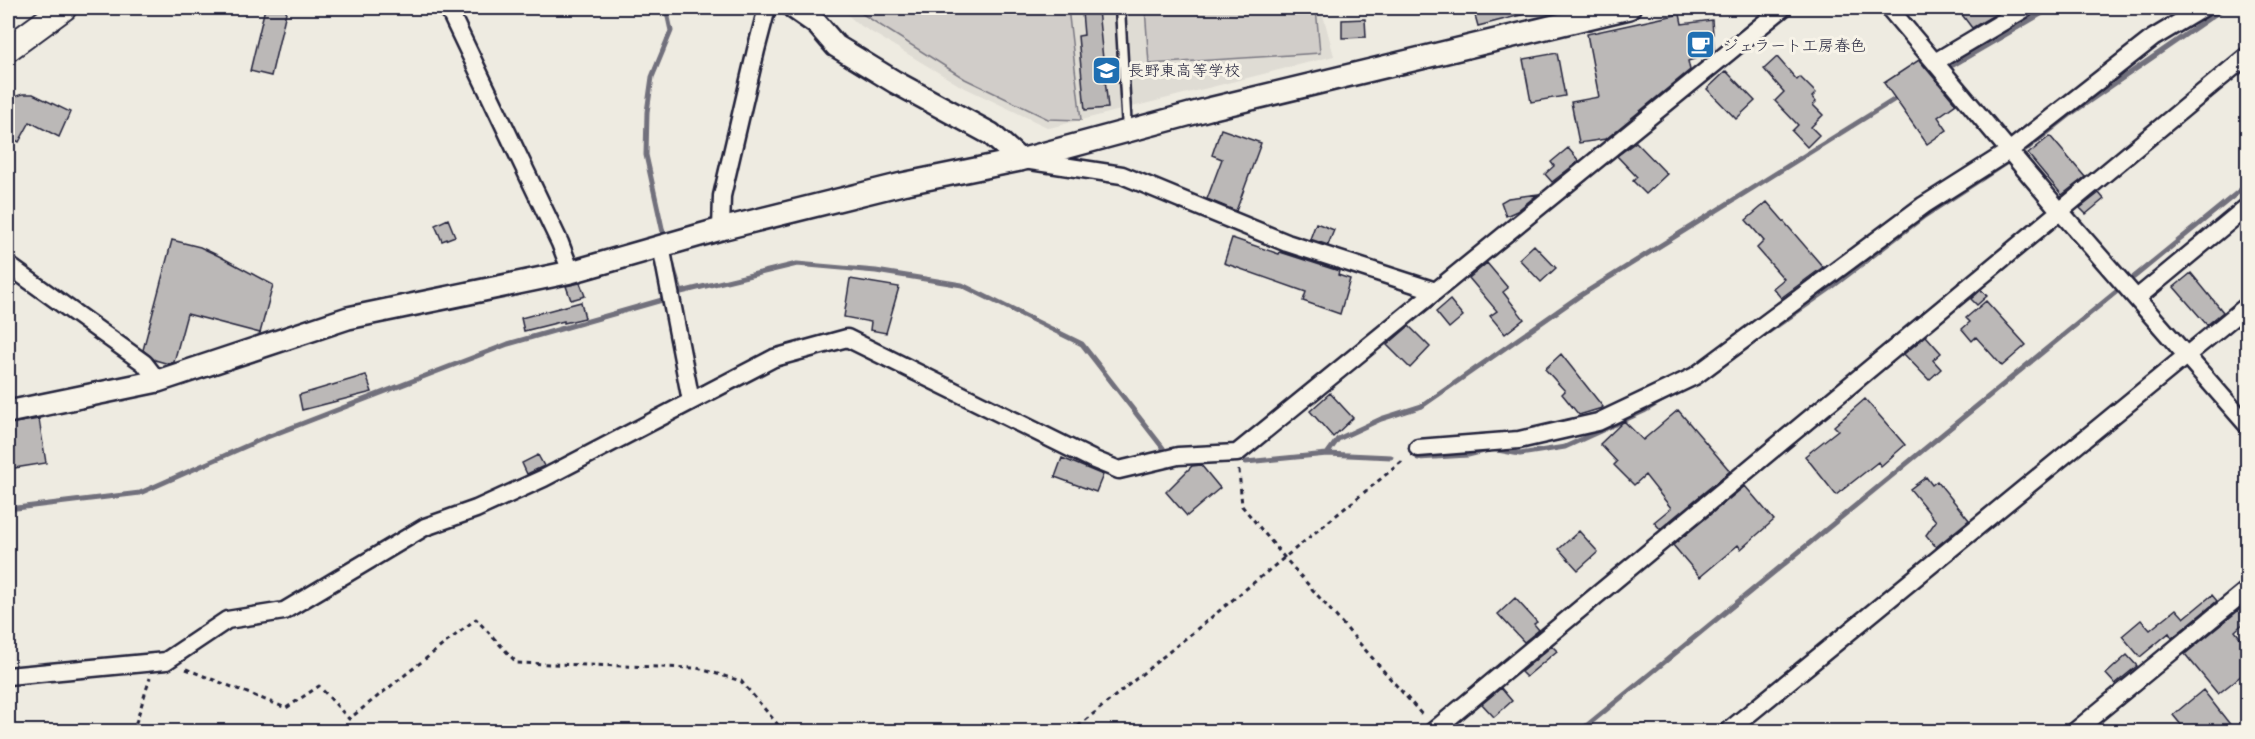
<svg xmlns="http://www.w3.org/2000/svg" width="2255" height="739" viewBox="0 0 2255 739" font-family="Sriracha,'Klee One',sans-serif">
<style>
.built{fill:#dfdcd4}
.green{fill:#d1cdc9;stroke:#7a7882;stroke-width:1.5}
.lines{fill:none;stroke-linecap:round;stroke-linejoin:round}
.stream{stroke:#716f7b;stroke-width:5}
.building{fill:#bbb8b7;stroke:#22223b;stroke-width:1.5}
.service-casing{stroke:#22223b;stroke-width:13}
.minor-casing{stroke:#22223b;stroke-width:21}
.tertiary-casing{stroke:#22223b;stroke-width:26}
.secondary-casing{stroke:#22223b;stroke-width:28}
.path{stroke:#22223b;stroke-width:3;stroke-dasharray:4.5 4.5;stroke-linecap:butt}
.service{stroke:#f7f3e8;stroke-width:8}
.minor{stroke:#f7f3e8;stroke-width:16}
.tertiary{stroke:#f7f3e8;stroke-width:21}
.secondary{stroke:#f7f3e8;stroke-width:24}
.labels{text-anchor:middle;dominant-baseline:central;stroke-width:6;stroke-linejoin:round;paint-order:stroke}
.poi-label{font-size:16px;fill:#22223b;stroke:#f7f3e8;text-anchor:start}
</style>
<rect width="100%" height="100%" fill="#eeebe1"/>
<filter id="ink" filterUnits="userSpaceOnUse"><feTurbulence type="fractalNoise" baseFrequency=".0167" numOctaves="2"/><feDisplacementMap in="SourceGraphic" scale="12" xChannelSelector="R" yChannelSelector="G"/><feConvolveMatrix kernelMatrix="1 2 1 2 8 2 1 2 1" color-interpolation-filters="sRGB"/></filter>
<g filter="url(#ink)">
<path class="built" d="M840 8H1336L1322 11 1334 56 1049 128 959 85 858 24Z"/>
<path class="green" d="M853 8H1068L1081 120 1048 119 965 79Z
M1145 8H1316L1320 53 1149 64Z"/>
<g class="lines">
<path class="stream" d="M1953 65 2051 8
M2024 151 2072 113 2224 8
M664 237 646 155 647 112 652 77 671 31 666 8
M671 260 681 292 797 264 876 271 962 285 1082 344 1163 448
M2134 277 2248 184
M1741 351 1828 290 1923 217 2009 161
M1327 454 1338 439 1381 419 1422 406 1578 297 1900 96
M1418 458 1468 455 1492 449 1520 454 1565 447 1644 411 1664 399
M1246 462 1327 454 1391 457
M8 509 140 493 262 439 508 344 662 300
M1579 732 2116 292"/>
</g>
<path class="building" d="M265 8H287L271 76 250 71Z
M1473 8H1529V13L1478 26Z
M1957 8H2006L1972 28Z
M1098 10 1108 108 1085 110 1078 36 1084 35 1082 12Z
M1680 14 1682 24 1712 20 1714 50 1709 54 1688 61 1690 70 1606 139 1579 143 1571 102 1599 97 1587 34Z
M1365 19 1366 37 1342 38V20Z
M1557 53 1565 96 1531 102 1523 59Z
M1777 57 1797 80 1800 77 1816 93 1812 97 1816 102 1813 105 1823 115 1811 127 1819 135 1807 147 1792 131 1798 125 1775 101 1784 92 1764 69Z
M1919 60 1956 104 1938 117 1947 130 1927 144 1884 83Z
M1726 71 1755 101 1736 119 1707 89Z
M23 94H33L70 112 59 137 30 122 19 142 8 136V103L14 97Z
M1221 129 1261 143 1236 211 1207 199 1222 159 1212 155Z
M2050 136 2085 177 2062 195 2028 154Z
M1636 142 1667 174 1646 194 1633 181 1637 177 1617 156Z
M1568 148 1579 161 1552 182 1545 174 1554 166 1551 162Z
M2099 193 2104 199 2086 214 2080 208Z
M1538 194 1517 211 1506 216 1501 202 1508 198Z
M1767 202 1823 267 1781 298 1773 288 1784 279 1757 248 1764 241 1746 220Z
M448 219 455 236 442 241 435 225Z
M1316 223 1334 230 1328 245 1310 239Z
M1232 238 1279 254 1280 252 1339 271 1338 275 1350 279 1340 314 1303 301 1306 292 1224 263Z
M172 240 200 247 219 256 273 285 260 333 187 314 174 362 169 364 155 360 143 350Z
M1534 245 1556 268 1541 282 1519 259Z
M1487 263 1508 288 1503 292 1524 319 1505 334 1490 316 1497 311 1469 278Z
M2191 273 2223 312 2207 325 2174 287Z
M850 279 899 287 886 333 870 330 871 322 844 317Z
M580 283 585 296 571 300 566 286Z
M1981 290 1987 296 1977 305 1971 299Z
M1450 300 1463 316 1449 328 1436 312Z
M1986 301 2026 345 2002 366 1976 337 1972 341 1962 329 1970 322 1966 318Z
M581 302 585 318 564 323V321L524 331 521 318Z
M1409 326 1430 347 1410 368 1387 345Z
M1926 336 1941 353 1933 360 1941 369 1929 380 1904 354Z
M1561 354 1603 407 1602 408 1579 415 1562 394 1565 391 1545 369Z
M366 375 372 392 302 410 299 395Z
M1330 393 1353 418 1333 437 1310 411Z
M1865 399 1905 445 1881 466 1878 462 1836 495 1805 456 1838 430 1834 426Z
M1678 410 1730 471 1660 529 1654 522 1671 508 1645 475 1634 485 1614 465 1617 462 1600 444 1624 421 1643 440Z
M39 419 46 463 8 469V424Z
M538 455 544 466 527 474 522 463Z
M1062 458 1103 475 1096 492 1055 477Z
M1201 465 1220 488 1187 516 1166 492 1192 466Z
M1926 477 1932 485 1937 481 1969 520 1936 547 1926 535 1936 521 1910 489Z
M1745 486 1774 520 1741 549 1738 545 1700 577 1673 545Z
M1579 531 1598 552 1578 570 1559 549Z
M2212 595 2217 601 2172 638 2169 633 2140 657 2122 636 2141 620 2150 630 2176 609 2184 618Z
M1515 598 1537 622 1534 624 1539 630 1524 642 1498 614Z
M2244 606 2247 610V620L2235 631 2247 646V671L2218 694 2185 654Z
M1552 646 1557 651 1526 677 1521 672Z
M2127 655 2137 666 2115 684 2106 674Z
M1501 688 1512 701 1494 717 1482 704Z
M2203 690 2236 732H2187L2173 715Z"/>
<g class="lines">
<defs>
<path id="service" d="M1120 8 1127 130"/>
<path id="minor" d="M448 8 560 243 571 272
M1889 8 2059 210 2248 426
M1935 62 2026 8
M1024 160 1122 175 1287 243 1436 291
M721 229 722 196 756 50 767 8
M661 246 691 401
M8 265 144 363 158 381
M2137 298 2248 206
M1418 448 1519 440 1598 422 1695 376 1924 205 2009 151 2153 38 2203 8
M8 676 166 661 227 620 284 611 425 527 476 509 544 478 774 358 847 338 1092 459 1119 470 1178 456 1237 453 1783 8
M1432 732 2248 55
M1727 732 2248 305
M2074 732 2248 589"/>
<path id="tertiary" d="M794 8 817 24 836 46 895 82 991 134 1020 160
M8 412 158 381 348 318 571 272 721 229 902 184 1020 160 1209 109 1629 8"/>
<path id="secondary" d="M8 49 64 8"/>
</defs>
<use href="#service" class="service-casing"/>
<use href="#minor" class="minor-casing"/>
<use href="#tertiary" class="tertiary-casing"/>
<use href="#secondary" class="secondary-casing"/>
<path class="path" d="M1239 470 1242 506 1284 557 1424 717
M186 669 286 708 319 686 349 719 476 619 517 663 697 668 741 681 784 732
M133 732 150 678
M1071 732 1405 459"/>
<use href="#service" class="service"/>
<use href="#minor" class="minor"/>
<use href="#tertiary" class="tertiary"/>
<use href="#secondary" class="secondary"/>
</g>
</g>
<defs>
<symbol id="cafe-square" viewBox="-11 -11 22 22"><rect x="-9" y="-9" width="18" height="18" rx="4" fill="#1f6fb2" stroke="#f7f3e8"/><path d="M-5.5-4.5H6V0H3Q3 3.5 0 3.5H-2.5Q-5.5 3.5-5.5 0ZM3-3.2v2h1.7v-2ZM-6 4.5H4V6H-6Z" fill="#fff"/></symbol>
<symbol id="school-square" viewBox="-11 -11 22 22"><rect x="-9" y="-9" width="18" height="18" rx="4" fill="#1f6fb2" stroke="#f7f3e8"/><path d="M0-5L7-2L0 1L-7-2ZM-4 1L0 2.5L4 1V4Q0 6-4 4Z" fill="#fff"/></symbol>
</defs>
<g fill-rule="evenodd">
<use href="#cafe-square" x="1684" y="28" width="33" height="33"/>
<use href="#school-square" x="1090" y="54" width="33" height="33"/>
</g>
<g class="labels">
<g class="poi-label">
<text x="1722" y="45">ジェラート工房春色</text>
<text x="1128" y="70">長野東高等学校</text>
</g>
</g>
<rect width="2255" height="739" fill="none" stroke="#f7f3e8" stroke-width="30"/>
<rect x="15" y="15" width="2225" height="709" fill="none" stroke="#22223b" stroke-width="2" filter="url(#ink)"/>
</svg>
